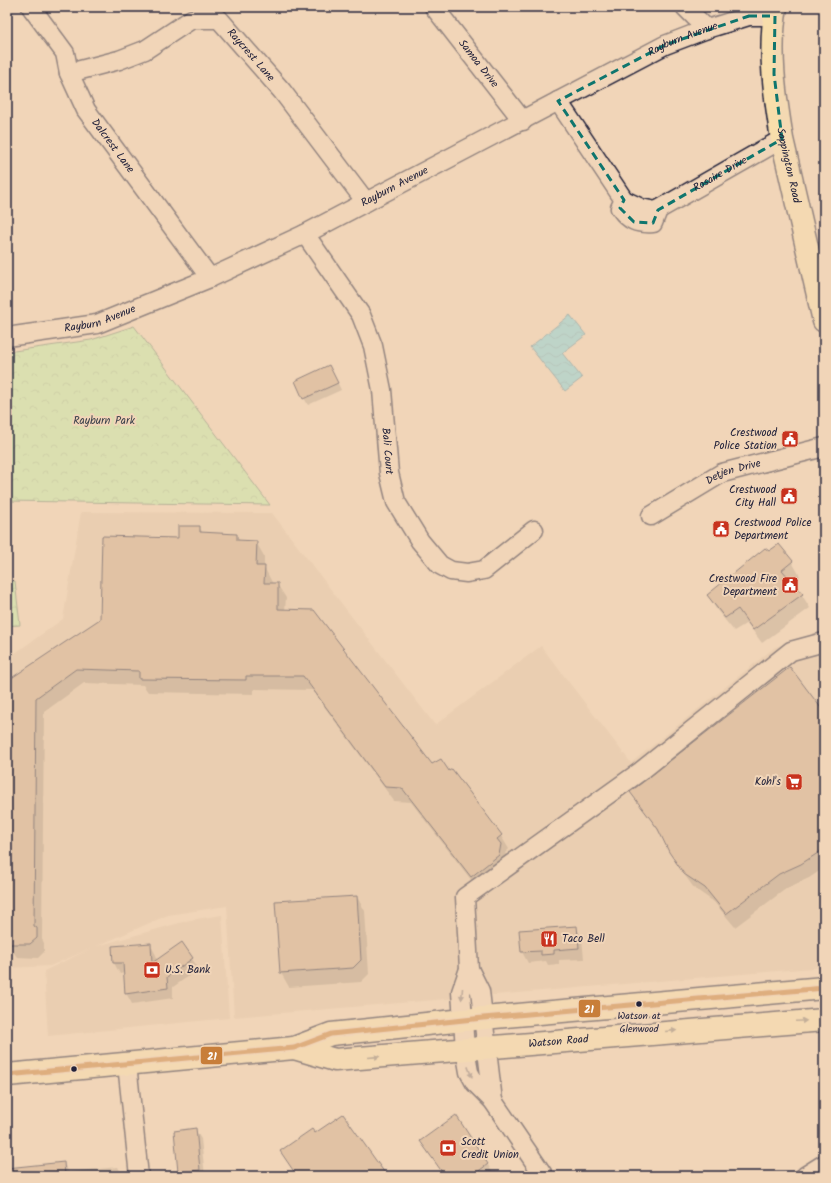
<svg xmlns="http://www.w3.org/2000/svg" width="831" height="1183" viewBox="0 0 831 1183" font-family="Kalam,sans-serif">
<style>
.built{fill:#e3c6a9}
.park{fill:url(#park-crowns);stroke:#728671}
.water{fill:url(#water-waves);stroke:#5c8c9c}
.shadow{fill:#0003}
.building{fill:#cfac8c;stroke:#22223b}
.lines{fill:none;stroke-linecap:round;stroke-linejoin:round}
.minor-casing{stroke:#22223b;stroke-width:21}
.major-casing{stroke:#22223b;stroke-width:25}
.minor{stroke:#f1d5b8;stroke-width:18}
.major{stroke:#f8deab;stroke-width:22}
.bus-1-casing{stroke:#f1d5b8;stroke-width:8}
.bus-1{stroke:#c87e39;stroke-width:5}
.oneway{fill:#8a7c7a}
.oneway2{fill:#8d8073}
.marked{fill:none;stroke:#0f766e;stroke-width:3;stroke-dasharray:8 5;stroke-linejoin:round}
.bus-dot{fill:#22223b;stroke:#f1d5b8;stroke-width:1.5}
.labels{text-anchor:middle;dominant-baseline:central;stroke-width:4;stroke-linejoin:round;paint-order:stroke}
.bus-label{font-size:10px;fill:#22223b;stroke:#f1d5b8}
.street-label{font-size:11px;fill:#22223b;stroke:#f1d5b8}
.park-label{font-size:11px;fill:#3a404b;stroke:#f1d5b8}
.poi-label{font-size:11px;fill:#22223b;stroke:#f1d5b8;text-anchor:end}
.line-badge{stroke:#f1d5b8;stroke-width:1.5}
.badge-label{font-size:11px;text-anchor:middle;font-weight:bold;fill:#fff}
</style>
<defs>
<pattern id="park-crowns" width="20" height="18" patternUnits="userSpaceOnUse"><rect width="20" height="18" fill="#c1eba7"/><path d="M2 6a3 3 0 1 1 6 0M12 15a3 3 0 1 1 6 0" fill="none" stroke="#a6c991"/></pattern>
<pattern id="water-waves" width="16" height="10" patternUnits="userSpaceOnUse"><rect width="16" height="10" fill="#82d2dc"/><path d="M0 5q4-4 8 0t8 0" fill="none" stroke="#70b4be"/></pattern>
</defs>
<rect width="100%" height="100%" fill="#f1d5b8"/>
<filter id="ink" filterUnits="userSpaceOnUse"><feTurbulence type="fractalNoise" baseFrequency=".025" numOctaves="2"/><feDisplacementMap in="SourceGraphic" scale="8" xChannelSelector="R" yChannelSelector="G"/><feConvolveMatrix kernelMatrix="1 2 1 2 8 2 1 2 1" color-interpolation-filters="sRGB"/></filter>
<g filter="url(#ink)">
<path class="built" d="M81 512 272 513 435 725 541 646 631 763 775 647 824 633V967L234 1017 227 906 168 915 97 946 190 920 222 915 229 1018 48 1036 44 971 90 949 50 966 7 968V659L63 619Z"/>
<path class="park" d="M134 326 270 505 7 501V352L91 340Z
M15 581 20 625 7 626V582Z"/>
<path class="water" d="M570 315 586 335 562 353 582 378 565 391 530 347Z"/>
<path class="shadow" d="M333 373 341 390 308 405 304 398Z
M199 527 203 533 236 535 240 541 256 542 264 556V567L273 584H277L286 598 285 610 432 766 449 772 501 836 509 849 505 853 508 858 479 890 411 802 394 801 312 690 254 689 253 694 148 692 143 685 84 683 44 712 42 939 44 943V952L38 958 17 957 7 944V682L101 619 179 539Z
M778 545 792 562 800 576 792 582 802 595 810 608 762 643 747 623 734 631 716 609 708 595Z
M824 713V868L809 878 787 888 735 927 714 902 694 888 678 866 663 838 632 792Z
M357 897 365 911 369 974 361 982 289 987 281 973Z
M576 927 582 938 584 959 559 960V964L548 965 546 961 528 963 522 952 520 931Z
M181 943 199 969 173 987V998L132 1004 126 993 124 973 120 974 114 963 113 947 150 944 156 955 157 961Z
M456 1116 488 1165 494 1175 492 1176H445L427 1151 421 1141Z
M195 1129 201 1139 205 1176H182L179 1172Z
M63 1163 69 1172 118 1167 123 1176H22Z"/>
<path class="building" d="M329 365 338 383 303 399 295 381Z
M178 526H200V532L237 534V540L257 541 256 566H265L264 583H278V609L314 610 432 764 441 759 449 771 452 769 502 835 497 839 501 844 499 855 471 877 402 788 385 787 303 676H246V680L139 679V671L76 669 36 698 34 926 37 928V938L30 944H7V681L100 619 102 536 178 538Z
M779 544 793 561 782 570 803 594 753 630 738 609 725 618 707 595 765 548 769 551Z
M790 667 824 712V849L801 864 779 874 726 914 705 888 684 874 669 852 658 829 630 792Z
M357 896 361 960 353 968 280 973 275 901Z
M577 926 579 948 554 950V954L541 955V951L521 952 519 930Z
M182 942 193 958 167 977 168 988 125 994 123 963H113L112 946 151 943 152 963Z
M343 1114 387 1176H297L280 1151 312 1129 315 1133Z
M456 1115 488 1164 472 1176H445L420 1141Z
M196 1128 200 1170 178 1172 174 1131Z
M64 1162 65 1176H7V1168Z"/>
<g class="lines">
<defs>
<g id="minor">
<path id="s1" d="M31 7 65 53 69 73 86 110 210 278"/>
<path id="s2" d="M434 7 523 121"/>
<path d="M685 7 707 29"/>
<path id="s3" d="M69 73 119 60 145 50 192 19H219L282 91 366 202"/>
<path id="s4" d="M558 101 624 200 641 208 656 211 782 139"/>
<path d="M624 200 620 208C629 221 637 224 653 223L658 210"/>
<path id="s5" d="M305 234 361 315 373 346 382 390 389 473 396 502 420 541 440 565 451 571 467 573 484 570 534 530"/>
<path id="s6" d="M7 337 97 324 210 278 305 234 665 45 707 29 749 16H775"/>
<path id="s7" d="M651 516 722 473 824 447"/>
<path d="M469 969 480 991 493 1101"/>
<path d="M127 1064 139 1176"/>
<path d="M544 1176 493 1101 475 1083 469 1072 465 1049 461 992 469 969 465 897 641 771 791 651 824 642"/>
<path d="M805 1176 824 1164"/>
</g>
<g id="major">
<path id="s8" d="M776 7C768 50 775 96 782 139L824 321"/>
<path id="s9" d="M294 1048 335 1060 824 1020"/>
<path d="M7 1075 294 1048 331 1034 483 1018 824 988"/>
</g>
</defs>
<use href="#minor" class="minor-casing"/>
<use href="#major" class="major-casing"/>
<use href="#minor" class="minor"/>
<use href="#major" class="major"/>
<defs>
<path id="bus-1" d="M7 1075 294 1048 331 1034 483 1018 824 988"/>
</defs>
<use href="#bus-1" class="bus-1-casing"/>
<use href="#bus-1" class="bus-1"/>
</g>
<defs><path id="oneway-solid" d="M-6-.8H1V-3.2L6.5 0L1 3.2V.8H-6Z"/></defs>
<g class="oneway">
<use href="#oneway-solid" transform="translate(462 994) rotate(95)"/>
<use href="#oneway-solid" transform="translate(470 1072) rotate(69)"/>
</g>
<g class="oneway2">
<use href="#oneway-solid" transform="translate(801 1021) rotate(-3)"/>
<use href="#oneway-solid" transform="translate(671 1031) rotate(-5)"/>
<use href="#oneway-solid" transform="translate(374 1057) rotate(-5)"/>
</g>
</g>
<path d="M0 0H831V1183H0ZM749 16H775L774 74 782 139 658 210 653 223 634 222 620 208 624 200 558 101 665 45Z" fill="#f1d5b8" fill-opacity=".55" fill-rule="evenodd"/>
<path class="marked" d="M749 16H775L774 74 782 139 658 210 653 223 634 222 620 208 624 200 558 101 665 45Z"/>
<defs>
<symbol id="civic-square" viewBox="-11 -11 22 22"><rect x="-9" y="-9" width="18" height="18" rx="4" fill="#c8321e" stroke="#f1d5b8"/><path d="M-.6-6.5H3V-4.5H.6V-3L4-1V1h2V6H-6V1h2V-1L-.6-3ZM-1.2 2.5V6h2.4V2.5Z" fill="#fff"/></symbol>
<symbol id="supermarket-square" viewBox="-11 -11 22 22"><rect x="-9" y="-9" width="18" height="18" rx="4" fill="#c8321e" stroke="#f1d5b8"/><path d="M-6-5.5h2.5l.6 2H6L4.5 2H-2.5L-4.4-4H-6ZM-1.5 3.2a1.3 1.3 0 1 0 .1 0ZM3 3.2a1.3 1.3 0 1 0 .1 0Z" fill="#fff"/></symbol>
<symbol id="restaurant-square" viewBox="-11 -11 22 22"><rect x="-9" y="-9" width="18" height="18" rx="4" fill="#c8321e" stroke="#f1d5b8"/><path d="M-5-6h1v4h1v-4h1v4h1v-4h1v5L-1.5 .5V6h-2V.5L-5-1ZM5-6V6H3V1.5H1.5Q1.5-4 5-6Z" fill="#fff"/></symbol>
<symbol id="bank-square" viewBox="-11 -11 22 22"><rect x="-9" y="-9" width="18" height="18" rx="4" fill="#c8321e" stroke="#f1d5b8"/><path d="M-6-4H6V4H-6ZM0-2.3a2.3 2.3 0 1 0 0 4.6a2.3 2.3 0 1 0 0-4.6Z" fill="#fff"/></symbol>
</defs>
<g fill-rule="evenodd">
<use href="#civic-square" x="780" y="429" width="20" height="20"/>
<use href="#civic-square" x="779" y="486" width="20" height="20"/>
<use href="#civic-square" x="711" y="519" width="20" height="20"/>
<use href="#civic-square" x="780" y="575" width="20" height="20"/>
<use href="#supermarket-square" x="784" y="772" width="20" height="20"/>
<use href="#restaurant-square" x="539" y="929" width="20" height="20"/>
<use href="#bank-square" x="142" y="960" width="20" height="20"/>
<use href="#bank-square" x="438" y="1138" width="20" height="20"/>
</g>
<g class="bus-dot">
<circle cx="639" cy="1004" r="3.5"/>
<circle cx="74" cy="1069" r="3.5"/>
</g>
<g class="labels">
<g class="bus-label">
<text x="639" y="1016">Watson at<tspan x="639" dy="13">Glenwood</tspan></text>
</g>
<g class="street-label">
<text stroke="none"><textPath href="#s6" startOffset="743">Rayburn Avenue</textPath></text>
<text stroke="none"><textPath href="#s3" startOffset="211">Raycrest Lane</textPath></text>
<text stroke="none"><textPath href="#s2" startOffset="72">Samoa Drive</textPath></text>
<text stroke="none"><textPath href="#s1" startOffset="163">Dalcrest Lane</textPath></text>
<text stroke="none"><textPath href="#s8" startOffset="160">Sappington Road</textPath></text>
<text stroke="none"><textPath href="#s4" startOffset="227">Rosaire Drive</textPath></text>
<text stroke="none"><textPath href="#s6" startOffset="419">Rayburn Avenue</textPath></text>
<text stroke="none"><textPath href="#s6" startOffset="95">Rayburn Avenue</textPath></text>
<text stroke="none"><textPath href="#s5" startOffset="238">Bali Court</textPath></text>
<text stroke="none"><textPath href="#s7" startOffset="94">Detjen Drive</textPath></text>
<text stroke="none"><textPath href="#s9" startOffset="267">Watson Road</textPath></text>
</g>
<g class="park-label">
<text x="104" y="421">Rayburn Park</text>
</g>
<g class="poi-label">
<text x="777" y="433">Crestwood<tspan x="777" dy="13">Police Station</tspan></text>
<text x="776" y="490">Crestwood<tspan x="776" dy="13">City Hall</tspan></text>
<text x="734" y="523" text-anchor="start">Crestwood Police<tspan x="734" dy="13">Department</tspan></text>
<text x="777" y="579">Crestwood Fire<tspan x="777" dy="13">Department</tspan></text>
<text x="781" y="782">Kohl's</text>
<text x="562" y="939" text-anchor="start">Taco Bell</text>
<text x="165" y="970" text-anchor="start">U.S. Bank</text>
<text x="461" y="1142" text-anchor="start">Scott<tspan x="461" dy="13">Credit Union</tspan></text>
</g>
</g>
<g class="line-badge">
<rect x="578" y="999" width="23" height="19" rx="4" fill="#c87e39"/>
<rect x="200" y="1046" width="23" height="19" rx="4" fill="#c87e39"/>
</g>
<g class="badge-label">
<text x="589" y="1013">21</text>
<text x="212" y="1060">21</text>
</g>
<rect width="831" height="1183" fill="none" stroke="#f1d5b8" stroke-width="24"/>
<rect x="12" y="12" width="807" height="1159" fill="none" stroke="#22223b" stroke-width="1.5" filter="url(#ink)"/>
</svg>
